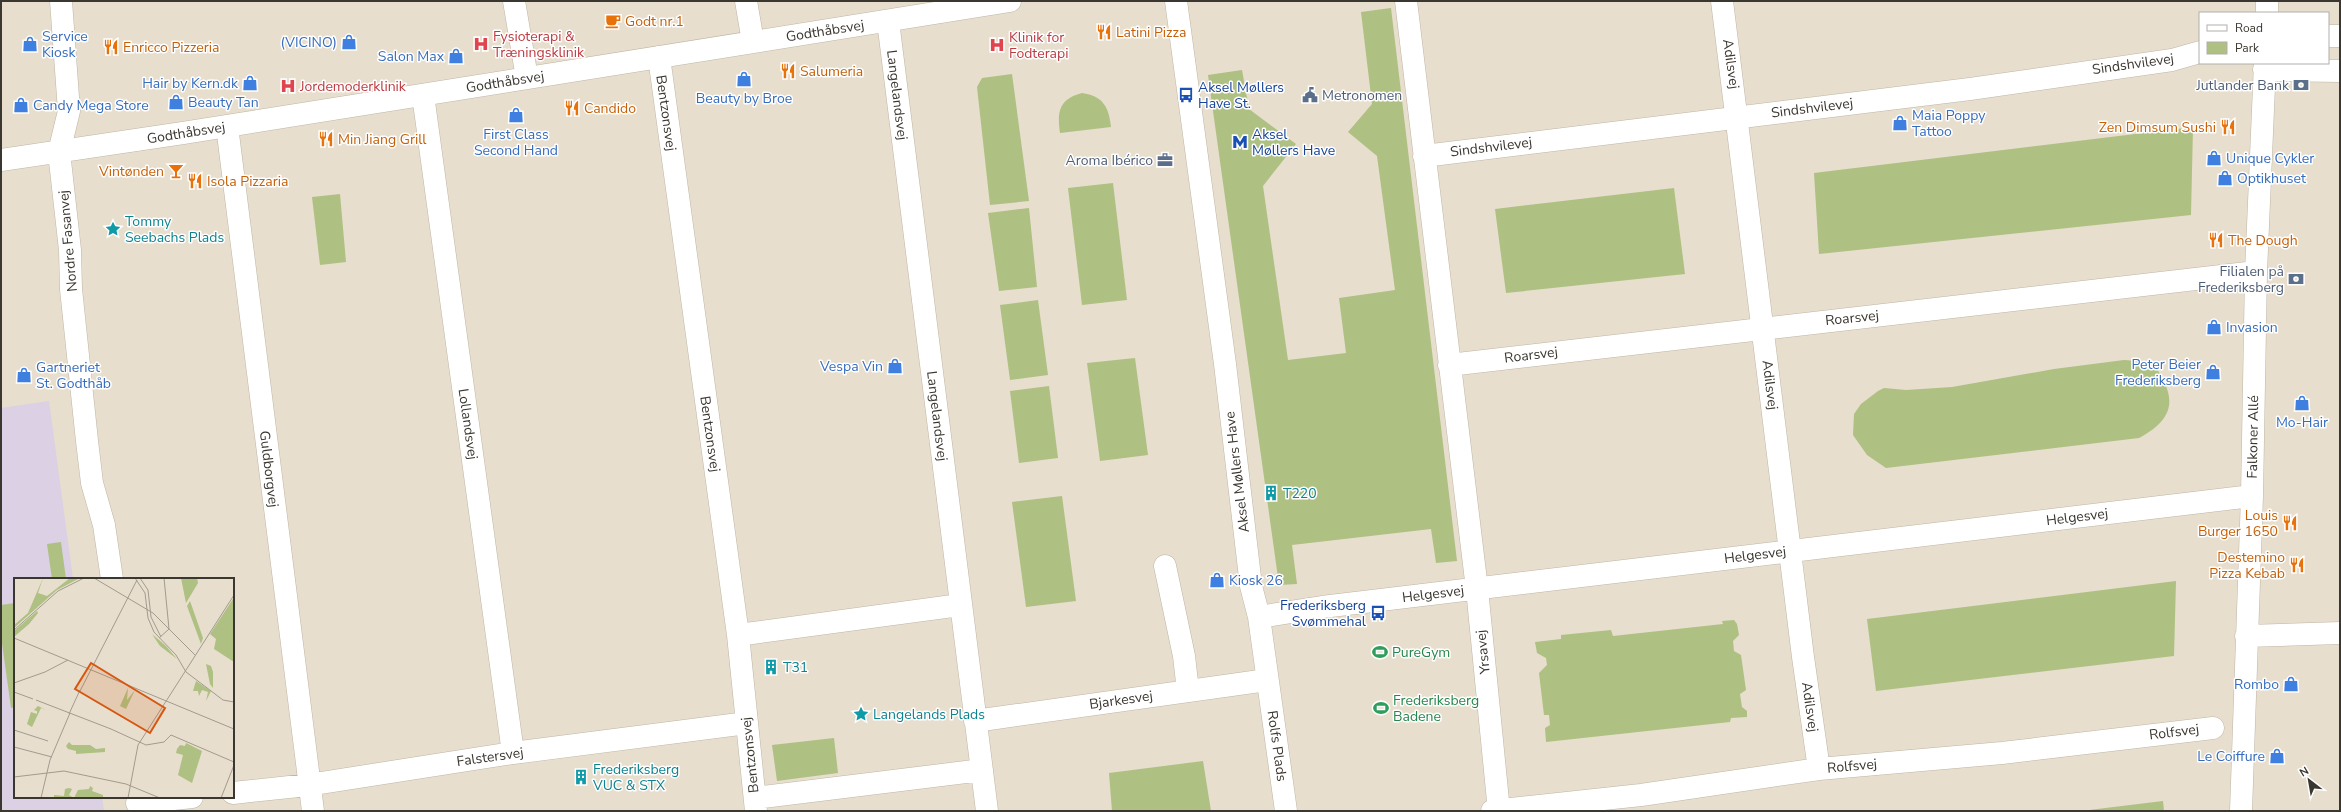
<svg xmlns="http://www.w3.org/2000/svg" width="2341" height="812" viewBox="0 0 2341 812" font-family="'Nunito Sans',sans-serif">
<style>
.medical{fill:#dbd0e4}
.green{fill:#aec082}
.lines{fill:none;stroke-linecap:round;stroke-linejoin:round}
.minor-casing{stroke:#beb6a6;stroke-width:23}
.minor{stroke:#fff;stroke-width:22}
.labels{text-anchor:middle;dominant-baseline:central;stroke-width:3;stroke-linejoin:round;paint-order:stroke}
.food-label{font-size:14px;fill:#c56008;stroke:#fff;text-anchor:start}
.street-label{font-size:14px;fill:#3a3630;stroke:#fff}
.shop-label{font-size:14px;fill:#366cbe;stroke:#fff;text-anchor:start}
.health-label{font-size:14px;fill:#be3a42;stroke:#fff;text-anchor:start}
.service-label{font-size:14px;fill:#4e5e75;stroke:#fff;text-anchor:end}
.transit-label{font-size:14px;fill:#164399;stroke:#fff;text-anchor:start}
.culture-label{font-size:14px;fill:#0d838f;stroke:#fff;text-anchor:start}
.leisure-label{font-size:14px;fill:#27864d;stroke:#fff;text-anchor:start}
.inset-road{fill:none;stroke:#a29b8e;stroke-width:1}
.view{fill:#d75610;fill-opacity:0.15;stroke:#d75610;stroke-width:2}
.inset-edge{fill:none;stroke:#3a3630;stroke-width:2}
</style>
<rect width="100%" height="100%" fill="#e7decd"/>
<path class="medical" d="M49 401 73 579H15V797H102L104 811H1V408Z"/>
<path class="green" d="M1391 8 1457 561 1436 563 1431 529 1292 545 1297 584 1279 585 1208 75 1242 70 1249 109 1296 144 1263 186 1288 360 1346 353 1339 298 1395 290 1377 156 1348 132 1372 104 1361 12Z
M1012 74 1029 201 990 205 977 87 982 78Z
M1082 93C1103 96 1109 107 1111 127L1060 133C1057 112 1059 99 1082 93Z
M2193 127 2191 215 1819 254 1814 173Z
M1113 183 1127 300 1082 305 1068 188Z
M1674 188 1685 274 1506 293 1495 209Z
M340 194 346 262 320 265 312 197Z
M1029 208 1037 287 999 291 988 213Z
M1038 300 1048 375 1010 380 1000 305Z
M1135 358 1148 455 1100 461 1087 363Z
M2124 360 2152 362C2176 395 2178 417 2139 438L1886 468 1867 455 1853 435 1854 414 1861 404 1878 391 1884 388 1906 390 1952 387 2054 369Z
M1049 386 1058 458 1019 463 1010 391Z
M1062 496 1076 601 1026 607 1012 502Z
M61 542 66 579H52L47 544Z
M2176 581 2174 656 1876 691 1867 619Z
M15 603V707L11 708 1 636V605Z
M1734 620 1737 624 1739 635 1733 641 1734 651 1741 655 1746 690 1740 694 1742 707 1747 711V717L1731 718 1730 722 1546 742 1545 728 1550 725 1549 715H1544L1539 673 1547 665 1546 658 1537 653 1535 642 1561 639V635L1611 630 1613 636 1723 624 1722 621Z
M834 738 838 773 777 781 772 745Z
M1203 761 1211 811H1112L1109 773Z
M2163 801 2164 811H2081Z"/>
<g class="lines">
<defs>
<path id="minor" d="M61 1 69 111 59 152 70 250 71 289 87 441 92 483 104 525 112 579
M514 1 527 78
M746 1 753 42
M1176 1 1225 364 1251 586 1259 617 1286 811
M1406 1 1477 589 1499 811
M1722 1 1803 657 1819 769
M2267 13V1
M888 21 987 811
M2328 36H2340
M659 57 738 635 756 811
M2264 70 2340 71
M423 95 513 753
M227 126 313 811
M1424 156 1970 89 2172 60 2200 52
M1 160 183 133 1010 1
M1449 365 2256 272
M1165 566 1184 656 1188 691
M1259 617 1322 607 2252 496
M738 635 960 605
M2246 636 2340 633
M975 721 1267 680
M233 793 308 785 513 753 747 723
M755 798 982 770
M137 803 192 797
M1492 811 1641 795 1819 769 2002 753 2213 728
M2241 811 2252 496 2256 272 2265 63"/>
</defs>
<use href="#minor" class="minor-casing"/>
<use href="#minor" class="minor"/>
</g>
<defs>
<symbol id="cafe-bare" viewBox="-9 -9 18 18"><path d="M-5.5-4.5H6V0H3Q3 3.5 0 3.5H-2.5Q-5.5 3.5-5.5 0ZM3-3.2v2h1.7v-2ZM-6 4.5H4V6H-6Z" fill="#e8710a" stroke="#fff" stroke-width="2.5" paint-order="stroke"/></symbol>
<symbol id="restaurant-bare" viewBox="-9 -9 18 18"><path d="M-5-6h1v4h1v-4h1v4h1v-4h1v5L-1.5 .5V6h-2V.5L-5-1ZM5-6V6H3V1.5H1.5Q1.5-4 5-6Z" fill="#e8710a" stroke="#fff" stroke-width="2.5" paint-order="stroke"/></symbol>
<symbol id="shop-bare" viewBox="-9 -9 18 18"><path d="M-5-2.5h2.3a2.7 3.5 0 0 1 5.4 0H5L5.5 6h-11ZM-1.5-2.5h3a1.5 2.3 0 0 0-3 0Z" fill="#3f7fe0" stroke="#fff" stroke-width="2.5" paint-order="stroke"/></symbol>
<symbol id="hospital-bare" viewBox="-9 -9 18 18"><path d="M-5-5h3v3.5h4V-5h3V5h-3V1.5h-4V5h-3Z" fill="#e0444e" stroke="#fff" stroke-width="2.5" paint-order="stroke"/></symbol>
<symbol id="bank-bare" viewBox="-9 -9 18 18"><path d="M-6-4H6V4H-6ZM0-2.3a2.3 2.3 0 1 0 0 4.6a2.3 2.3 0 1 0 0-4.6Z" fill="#5c6f8a" stroke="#fff" stroke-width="2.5" paint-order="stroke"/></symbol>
<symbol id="bus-bare" viewBox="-9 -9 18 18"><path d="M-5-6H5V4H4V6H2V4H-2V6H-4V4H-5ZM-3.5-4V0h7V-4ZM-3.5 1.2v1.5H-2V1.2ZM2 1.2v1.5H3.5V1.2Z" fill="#1a4fb4" stroke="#fff" stroke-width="2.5" paint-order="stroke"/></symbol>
<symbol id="civic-bare" viewBox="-9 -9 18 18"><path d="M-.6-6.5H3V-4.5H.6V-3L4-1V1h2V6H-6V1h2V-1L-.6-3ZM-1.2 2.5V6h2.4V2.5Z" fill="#5c6f8a" stroke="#fff" stroke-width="2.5" paint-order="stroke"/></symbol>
<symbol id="metro-bare" viewBox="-9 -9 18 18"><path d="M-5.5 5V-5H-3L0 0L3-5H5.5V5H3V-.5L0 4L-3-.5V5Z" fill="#1a4fb4" stroke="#fff" stroke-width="2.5" paint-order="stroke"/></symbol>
<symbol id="office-bare" viewBox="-9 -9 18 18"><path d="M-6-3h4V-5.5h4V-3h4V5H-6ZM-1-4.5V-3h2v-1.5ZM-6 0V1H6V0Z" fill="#5c6f8a" stroke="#fff" stroke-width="2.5" paint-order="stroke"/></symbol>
<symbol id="bar-bare" viewBox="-9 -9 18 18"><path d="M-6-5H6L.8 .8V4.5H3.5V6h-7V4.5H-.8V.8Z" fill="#e8710a" stroke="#fff" stroke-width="2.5" paint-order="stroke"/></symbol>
<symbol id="sight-bare" viewBox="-9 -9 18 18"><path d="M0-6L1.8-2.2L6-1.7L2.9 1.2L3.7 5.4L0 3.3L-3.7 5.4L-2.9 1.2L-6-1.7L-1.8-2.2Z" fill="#0f9aa8" stroke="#fff" stroke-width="2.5" paint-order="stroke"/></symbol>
<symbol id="building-bare" viewBox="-9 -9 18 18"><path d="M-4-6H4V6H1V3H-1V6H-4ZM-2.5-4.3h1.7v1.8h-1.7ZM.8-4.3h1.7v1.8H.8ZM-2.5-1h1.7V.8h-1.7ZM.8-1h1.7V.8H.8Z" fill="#0f9aa8" stroke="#fff" stroke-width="2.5" paint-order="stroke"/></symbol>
<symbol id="stadium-bare" viewBox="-9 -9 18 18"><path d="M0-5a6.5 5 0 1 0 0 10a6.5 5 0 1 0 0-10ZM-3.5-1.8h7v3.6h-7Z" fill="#2e9e5b" stroke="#fff" stroke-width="2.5" paint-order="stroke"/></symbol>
</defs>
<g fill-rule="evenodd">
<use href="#cafe-bare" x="602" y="10" width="22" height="22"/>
<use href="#restaurant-bare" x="1093" y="21" width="22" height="22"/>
<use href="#shop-bare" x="338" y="31" width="22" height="22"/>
<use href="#shop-bare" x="19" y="33" width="22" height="22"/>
<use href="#hospital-bare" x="470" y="33" width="22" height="22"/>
<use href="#hospital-bare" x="986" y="34" width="22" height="22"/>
<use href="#restaurant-bare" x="100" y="36" width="22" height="22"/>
<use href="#shop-bare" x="445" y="45" width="22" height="22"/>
<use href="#restaurant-bare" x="777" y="60" width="22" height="22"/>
<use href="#shop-bare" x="733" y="68" width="22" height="22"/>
<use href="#shop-bare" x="239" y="72" width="22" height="22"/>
<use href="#bank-bare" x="2290" y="74" width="22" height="22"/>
<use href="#hospital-bare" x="277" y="75" width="22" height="22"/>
<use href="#bus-bare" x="1175" y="84" width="22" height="22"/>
<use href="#civic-bare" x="1299" y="84" width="22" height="22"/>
<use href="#shop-bare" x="165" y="91" width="22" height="22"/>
<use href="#shop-bare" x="10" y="94" width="22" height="22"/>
<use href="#restaurant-bare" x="561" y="97" width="22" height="22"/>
<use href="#shop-bare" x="505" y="104" width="22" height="22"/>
<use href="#shop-bare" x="1889" y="112" width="22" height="22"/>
<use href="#restaurant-bare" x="2217" y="116" width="22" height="22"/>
<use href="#restaurant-bare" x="315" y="128" width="22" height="22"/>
<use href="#metro-bare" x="1229" y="131" width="22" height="22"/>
<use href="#shop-bare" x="2203" y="147" width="22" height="22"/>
<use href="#office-bare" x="1154" y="149" width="22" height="22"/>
<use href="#bar-bare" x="165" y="160" width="22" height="22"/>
<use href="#shop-bare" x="2214" y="167" width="22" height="22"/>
<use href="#restaurant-bare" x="184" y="170" width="22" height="22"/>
<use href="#sight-bare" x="102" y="218" width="22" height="22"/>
<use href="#restaurant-bare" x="2205" y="229" width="22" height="22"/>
<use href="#bank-bare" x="2285" y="268" width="22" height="22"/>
<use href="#shop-bare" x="2203" y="316" width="22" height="22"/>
<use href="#shop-bare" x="884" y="355" width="22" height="22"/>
<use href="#shop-bare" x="2202" y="361" width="22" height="22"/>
<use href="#shop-bare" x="13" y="364" width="22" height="22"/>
<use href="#shop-bare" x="2291" y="392" width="22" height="22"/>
<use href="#building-bare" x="1260" y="482" width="22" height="22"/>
<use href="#restaurant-bare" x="2279" y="512" width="22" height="22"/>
<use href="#restaurant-bare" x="2286" y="554" width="22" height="22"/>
<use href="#shop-bare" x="1206" y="569" width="22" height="22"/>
<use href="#bus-bare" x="1367" y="602" width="22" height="22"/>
<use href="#stadium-bare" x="1369" y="641" width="22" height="22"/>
<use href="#building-bare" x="760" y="656" width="22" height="22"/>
<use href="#shop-bare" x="2280" y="673" width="22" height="22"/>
<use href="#stadium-bare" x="1370" y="697" width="22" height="22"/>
<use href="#sight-bare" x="850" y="703" width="22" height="22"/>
<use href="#shop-bare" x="2266" y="745" width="22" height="22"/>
<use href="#building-bare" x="570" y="766" width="22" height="22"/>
</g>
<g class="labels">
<g class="food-label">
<text x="625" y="21">Godt nr.1</text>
<text x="1116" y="32">Latini Pizza</text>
<text x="123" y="47">Enricco Pizzeria</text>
<text x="800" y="71">Salumeria</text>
<text x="584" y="108">Candido</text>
<text x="2216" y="127" text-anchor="end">Zen Dimsum Sushi</text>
<text x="338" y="139">Min Jiang Grill</text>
<text x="164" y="171" text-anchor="end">Vintønden</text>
<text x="207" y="181">Isola Pizzaria</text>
<text x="2228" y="240">The Dough</text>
<text x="2278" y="515" text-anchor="end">Louis<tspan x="2278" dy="16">Burger 1650</tspan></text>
<text x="2285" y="557" text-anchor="end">Destemino<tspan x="2285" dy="16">Pizza Kebab</tspan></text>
</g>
<g class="street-label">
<text transform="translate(825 31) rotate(-9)">Godthåbsvej</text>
<text transform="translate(1731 64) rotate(82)">Adilsvej</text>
<text transform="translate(2133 64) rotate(-8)">Sindshvilevej</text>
<text transform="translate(505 82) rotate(-9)">Godthåbsvej</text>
<text transform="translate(897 95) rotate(83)">Langelandsvej</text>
<text transform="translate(1812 108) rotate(-7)">Sindshvilevej</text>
<text transform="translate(666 113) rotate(82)">Bentzonsvej</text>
<text transform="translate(186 133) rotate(-9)">Godthåbsvej</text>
<text transform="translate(1491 147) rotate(-7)">Sindshvilevej</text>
<text transform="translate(68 241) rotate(-95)">Nordre Fasanvej</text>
<text transform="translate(1852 318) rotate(-6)">Roarsvej</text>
<text transform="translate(1531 355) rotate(-7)">Roarsvej</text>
<text transform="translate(1770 385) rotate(83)">Adilsvej</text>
<text transform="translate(937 416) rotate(83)">Langelandsvej</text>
<text transform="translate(468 424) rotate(82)">Lollandsvej</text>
<text transform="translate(710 434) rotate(82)">Bentzonsvej</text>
<text transform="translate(2253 437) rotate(-89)">Falkoner Allé</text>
<text transform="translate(269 469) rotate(83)">Guldborgvej</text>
<text transform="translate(1237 472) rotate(-97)">Aksel Møllers Have</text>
<text transform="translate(2077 517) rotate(-7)">Helgesvej</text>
<text transform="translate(1755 555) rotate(-7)">Helgesvej</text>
<text transform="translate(1433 594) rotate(-7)">Helgesvej</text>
<text transform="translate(1483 652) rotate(-96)">Yrsavej</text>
<text transform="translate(1121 700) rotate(-8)">Bjarkesvej</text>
<text transform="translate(1810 707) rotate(82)">Adilsvej</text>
<text transform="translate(2174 732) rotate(-7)">Rolfsvej</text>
<text transform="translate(1277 746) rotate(82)">Rolfs Plads</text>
<text transform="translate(750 755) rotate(-96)">Bentzonsvej</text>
<text transform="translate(490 757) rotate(-8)">Falstersvej</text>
<text transform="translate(1852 766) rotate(-5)">Rolfsvej</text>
</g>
<g class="shop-label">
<text x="42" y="36">Service<tspan x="42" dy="16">Kiosk</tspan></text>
<text x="337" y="42" text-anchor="end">(VICINO)</text>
<text x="444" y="56" text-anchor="end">Salon Max</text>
<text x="238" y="83" text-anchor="end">Hair by Kern.dk</text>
<text x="744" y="98" text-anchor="middle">Beauty by Broe</text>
<text x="188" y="102">Beauty Tan</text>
<text x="33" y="105">Candy Mega Store</text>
<text x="1912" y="115">Maia Poppy<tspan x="1912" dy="16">Tattoo</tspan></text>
<text x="516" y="134" text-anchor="middle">First Class<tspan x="516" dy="16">Second Hand</tspan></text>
<text x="2226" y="158">Unique Cykler</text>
<text x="2237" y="178">Optikhuset</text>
<text x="2226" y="327">Invasion</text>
<text x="2201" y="364" text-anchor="end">Peter Beier<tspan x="2201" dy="16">Frederiksberg</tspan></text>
<text x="883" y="366" text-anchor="end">Vespa Vin</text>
<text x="36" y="367">Gartneriet<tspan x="36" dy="16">St. Godthåb</tspan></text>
<text x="2302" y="422" text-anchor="middle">Mo-Hair</text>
<text x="1229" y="580">Kiosk 26</text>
<text x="2279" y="684" text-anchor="end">Rombo</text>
<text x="2265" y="756" text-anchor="end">Le Coiffure</text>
</g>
<g class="health-label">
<text x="493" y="36">Fysioterapi &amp;<tspan x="493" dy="16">Træningsklinik</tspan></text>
<text x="1009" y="37">Klinik for<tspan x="1009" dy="16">Fodterapi</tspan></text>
<text x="300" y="86">Jordemoderklinik</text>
</g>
<g class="service-label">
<text x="2289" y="85">Jutlander Bank</text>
<text x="1322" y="95" text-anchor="start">Metronomen</text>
<text x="1153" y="160">Aroma Ibérico</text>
<text x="2284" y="271">Filialen på<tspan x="2284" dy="16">Frederiksberg</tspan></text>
</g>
<g class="transit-label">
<text x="1198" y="87">Aksel Møllers<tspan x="1198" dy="16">Have St.</tspan></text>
<text x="1252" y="134">Aksel<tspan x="1252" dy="16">Møllers Have</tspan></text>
<text x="1366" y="605" text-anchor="end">Frederiksberg<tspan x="1366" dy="16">Svømmehal</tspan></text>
</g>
<g class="culture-label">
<text x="125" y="221">Tommy<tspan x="125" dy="16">Seebachs Plads</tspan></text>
<text x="1283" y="493">T220</text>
<text x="783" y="667">T31</text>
<text x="873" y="714">Langelands Plads</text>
<text x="593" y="769">Frederiksberg<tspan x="593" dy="16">VUC &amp; STX</tspan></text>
</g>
<g class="leisure-label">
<text x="1392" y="652">PureGym</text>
<text x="1393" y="700">Frederiksberg<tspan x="1393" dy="16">Badene</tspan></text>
</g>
</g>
<g transform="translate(14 578)">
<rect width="220" height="220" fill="#e7decd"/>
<path d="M29 0 24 15 33 18 56 0H66L43 12 0 50V47L14 35ZM167 0H183L184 5 172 25ZM219 21 220 22V84L200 71 202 61 196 56ZM176 23 189 60 187 66 173 28ZM23 33 24 35 15 46 1 58 0 53ZM138 56 152 68 163 81 146 68ZM192 86 197 88 199 94V110L196 106ZM182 103 197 113 192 123 194 114 188 112 185 118 184 113H179ZM114 110 113 122 121 112 112 131 106 128ZM24 128 32 132 27 130 18 149 13 146 17 134 23 136V133L20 132ZM55 164 58 167H76L82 171 91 170V174L62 176V173L54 171 52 168ZM172 165 188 173 178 205 164 197 169 177 162 175 163 171 166 167 171 168ZM76 208 79 210 78 213 89 217V220H40V217L50 218 51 211 55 210 58 211 55 217 60 220 64 212 75 211Z" fill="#aec082"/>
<path class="inset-road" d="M80 0 139 35 181 77M121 0 131 15 134 40 140 54 162 77 172 94 209 122 220 124M126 0 134 12 137 39 147 59M150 0 155 51M0 52 44 13 70 0M0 60 220 151M145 60 155 51M0 105 31 94 54 82M66 113 123 2M0 114 19 121M22 122 97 151 132 167 150 164 157 157 220 184M55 136 66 112M0 152 34 163M0 169 38 179M0 199 50 193 112 206 146 220M27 220 36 182 56 135M114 220 124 167 220 17M207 220 220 187"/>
<path class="view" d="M77 85 151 130 136 155 61 111Z"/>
<rect width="220" height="220" class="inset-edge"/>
</g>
<rect width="2341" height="812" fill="none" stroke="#3a3630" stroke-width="4"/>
<rect x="2199" y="12" width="130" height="52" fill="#ffffff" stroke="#b0afac"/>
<rect x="2207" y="25" width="20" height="6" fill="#ffffff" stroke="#b0afac"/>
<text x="2235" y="32" font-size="12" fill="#3a3630">Road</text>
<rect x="2207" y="42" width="20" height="12" fill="#aec082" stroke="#b0afac"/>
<text x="2235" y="52" font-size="12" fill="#3a3630">Park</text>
<g transform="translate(2309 780) rotate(329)" stroke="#ffffff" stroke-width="3" paint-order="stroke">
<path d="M0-3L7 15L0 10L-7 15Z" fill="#3a3630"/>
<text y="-6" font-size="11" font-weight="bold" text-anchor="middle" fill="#3a3630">N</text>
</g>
</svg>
